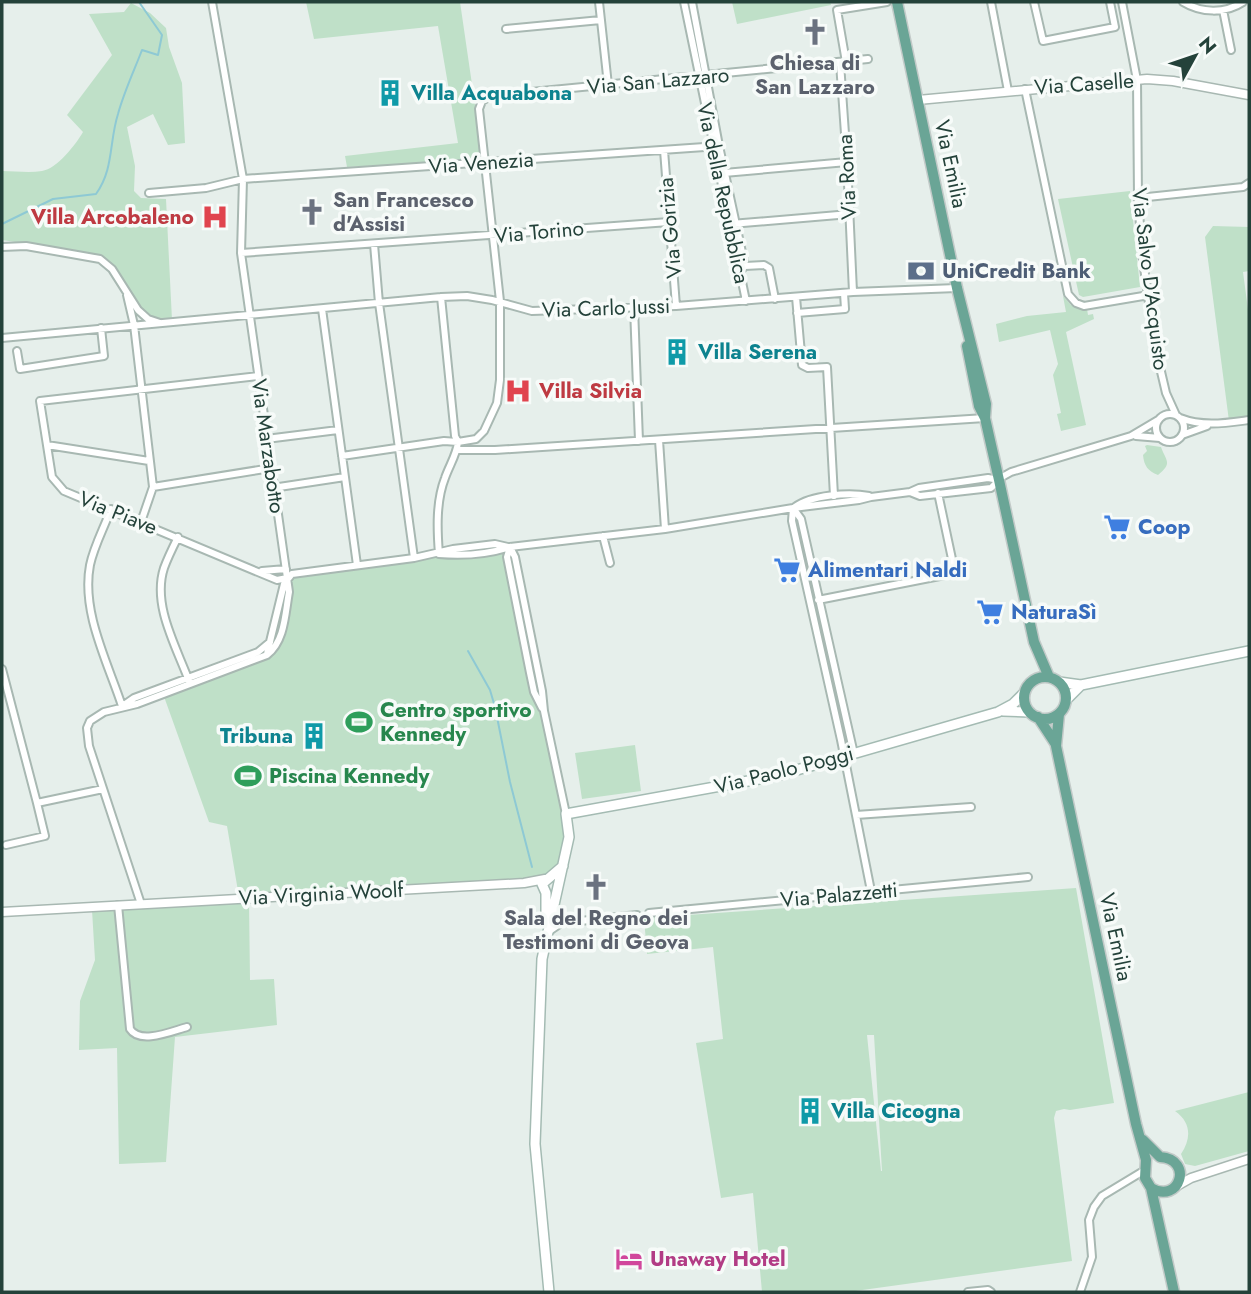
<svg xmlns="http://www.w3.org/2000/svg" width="1251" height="1294" viewBox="0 0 1251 1294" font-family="Jost,sans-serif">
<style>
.green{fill:#bfe0c8;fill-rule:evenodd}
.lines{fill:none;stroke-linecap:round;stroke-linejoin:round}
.stream{stroke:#8ec9d4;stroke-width:2}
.minor-casing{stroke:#a8b8b2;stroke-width:10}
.tertiary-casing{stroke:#a8b8b2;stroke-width:11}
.secondary-casing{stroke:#a4bbb3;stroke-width:12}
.primary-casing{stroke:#c2cac8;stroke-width:13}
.minor{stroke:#fff;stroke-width:6}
.tertiary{stroke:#fff;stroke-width:8}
.secondary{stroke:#fff;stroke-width:9}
.primary{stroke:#6aa596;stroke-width:10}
.labels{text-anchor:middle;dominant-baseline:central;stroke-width:7;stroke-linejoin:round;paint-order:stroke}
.worship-label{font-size:21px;font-weight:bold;fill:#5b616d;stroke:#f7fbf9}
.street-label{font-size:21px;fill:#24423a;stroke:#f7fbf9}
.culture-label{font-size:21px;font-weight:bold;fill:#0d838f;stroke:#f7fbf9;text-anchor:start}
.health-label{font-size:21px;font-weight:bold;fill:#be3a42;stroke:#f7fbf9;text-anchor:end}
.service-label{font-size:21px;font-weight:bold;fill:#4e5e75;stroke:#f7fbf9;text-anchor:start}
.shop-label{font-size:21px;font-weight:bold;fill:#366cbe;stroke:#f7fbf9;text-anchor:start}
.leisure-label{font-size:21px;font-weight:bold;fill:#27864d;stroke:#f7fbf9;text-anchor:start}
.hotel-label{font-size:21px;font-weight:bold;fill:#b23c85;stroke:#f7fbf9;text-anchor:start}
</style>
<rect width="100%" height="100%" fill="#e6efeb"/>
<path class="green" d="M306 2H460L483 160 347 167 345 156 458 143 438 26 314 39Z
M732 2H830L831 5 737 24Z
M131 3 150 13 166 28 169 47 182 83 185 143 168 145 153 114 127 127 135 166 134 191 141 198 166 199 172 320H152L143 312 123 279 103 258 82 252 2 240V171C15 171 29 173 42 171 57 169 76 144 83 132L67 115 112 55 89 14 124 12Z
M1130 191 1140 287 1083 297 1079 295 1058 199Z
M1213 226 1249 227V271L1243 272 1249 317V418L1229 421 1205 237Z
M1063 296 1071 305 1087 309 1088 315 1093 314 1094 319 1066 332 1086 425 1061 431 1057 414 1061 413 1053 375 1058 364 1050 330 999 342 996 324 1027 316 1066 312Z
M1147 445 1161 447C1166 461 1173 463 1158 475 1148 471 1144 466 1143 455L1147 451 1145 446Z
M502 547 512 552 570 838C557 871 558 873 523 879L249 901 250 980 274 979 277 1025 175 1037 166 1162 119 1164 117 1048 79 1050 80 1001 95 960 92 910 239 897 227 826 209 822 162 691 248 659 265 650 276 618 279 583 285 576 291 573Z
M635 745 641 791 582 799 575 753Z
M1076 888 1114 1103 1070 1110 1064 1109 1056 1111 1054 1118 1072 1261 848 1292H762L753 1193 721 1198 696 1043 723 1039 713 947 647 954 644 918ZM867 1035H874L882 1171H881Z
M1249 1092V1151L1195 1166 1185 1164 1181 1154C1191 1139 1192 1123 1175 1111Z"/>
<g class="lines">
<path class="stream" d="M2 224 53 199 96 194C114 169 109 142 118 114 124 92 134 71 142 50L158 55 162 35 139 2
M468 651 490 690 495 707 510 782 532 867"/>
<defs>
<path id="minor" d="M599 2 608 85
M684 2 746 301
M692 2 719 146 745 266
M991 2 1008 91
M1034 2 1043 41 1115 27 1110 2
M1122 2 1137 80 1138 198 1142 253 1155 346 1166 393 1176 415
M1183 2C1201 13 1225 14 1243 2
M1223 10 1231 50
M506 29 601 20
M846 62 837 10 887 2
M840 63 847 162 853 292
M1025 89 1068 294 1076 303 1084 306 1149 295
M664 150 676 306
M724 173 847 162
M149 193 206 188 243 179 719 146
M1138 198 1243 187 1249 183
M731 224 850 214
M374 244 379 303 414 558
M2 247 26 246 100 259 112 269 138 310 148 319 160 323
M241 253 669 222
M742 269 745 266 764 265 769 268 775 299
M127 295 134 325 153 487 141 522
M441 297 455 436 458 442
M796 297 802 365 808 368 827 367 834 496
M634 307 639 441
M322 309 357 565
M797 313 845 309 844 293
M2 338 441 297 467 296 492 300 532 311 676 306 853 292 957 288
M17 351 20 369 104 356 101 328
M258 376 40 401 52 477 64 491 277 580 287 578
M1156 428a14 14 0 1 1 28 0a14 14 0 1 1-28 0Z
M1180 418C1203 427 1226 423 1249 420
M1182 435 1207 426
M1136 436 1160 438
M274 438 338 430
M659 440 665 529
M47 445 149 461
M457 450H495L985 418
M342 456 444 441 458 442
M153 487 271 468
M279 487 345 477
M910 492 920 496 991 488 1002 477 1011 472 1131 436 1158 420
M795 507C811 495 849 492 869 496
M793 508 792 521 841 740 871 891
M793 508 801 519 854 754
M111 509C104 528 94 546 90 565 81 612 108 663 122 706
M603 536 610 563
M178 537C173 547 168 557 164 568 152 605 176 646 189 681
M510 547 515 557 542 691 544 711 566 814
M510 547 507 557 530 673 534 692 542 708
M439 554C437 529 436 501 445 478 449 466 457 454 458 442L476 439 484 431 497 403 500 380V301L479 109 482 101 490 96 868 59
M439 554C462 556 488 554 510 547L665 529 793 508 859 500 871 497 910 492 919 488 988 478 999 480
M262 571 286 569
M818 600 955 573 938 493
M267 654 284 584 292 574 414 558 453 549 495 544 508 547
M2 669 37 803 103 789
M124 705 134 698 258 652 270 642
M856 815 971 807
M6 845 45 836 37 803
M141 904 89 746 87 728 90 721 104 712 137 704 267 655C285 641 285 614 289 592L241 253 243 179 212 2
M118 905 130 1029C140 1045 172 1031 187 1027
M649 913 1028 877
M548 932 561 923 637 915
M968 1292 988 1290 991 1292
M1080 1292 1092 1257 1089 1220 1094 1207 1102 1196 1145 1170"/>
<path id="tertiary" d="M918 100 1147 79 1173 81 1249 95
M2 912 524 883 545 879
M1175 1187 1191 1178 1249 1159"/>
<path id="secondary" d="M1059 682 1081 685 1249 651
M1066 700 1080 686
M1003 711 1030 712
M546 921V893L542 884 563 866
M549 1292 535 1144 542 959 569 837 566 814 776 776 998 712 1013 704 1025 692"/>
<path id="primary" d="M897 2 957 288 986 404 985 418
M967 346 979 406 985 418 999 480 1034 642 1049 677
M1024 698a21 21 0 1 1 42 0a21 21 0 1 1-42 0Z
M1059 714 1056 746 1136 1124 1146 1160 1145 1178 1151 1188 1174 1292
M1038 717 1055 743
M1143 1140 1160 1157C1194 1159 1180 1205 1151 1188"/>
</defs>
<use href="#minor" class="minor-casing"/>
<use href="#tertiary" class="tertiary-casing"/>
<use href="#secondary" class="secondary-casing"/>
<use href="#primary" class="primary-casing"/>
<use href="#minor" class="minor"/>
<use href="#tertiary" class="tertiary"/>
<use href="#secondary" class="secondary"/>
<use href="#primary" class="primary"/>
</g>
<defs>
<symbol id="church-bare" viewBox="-9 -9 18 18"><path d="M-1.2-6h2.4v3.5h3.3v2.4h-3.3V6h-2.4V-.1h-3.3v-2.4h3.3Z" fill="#6b7280" stroke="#f7fbf9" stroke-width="2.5" paint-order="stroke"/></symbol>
<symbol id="building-bare" viewBox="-9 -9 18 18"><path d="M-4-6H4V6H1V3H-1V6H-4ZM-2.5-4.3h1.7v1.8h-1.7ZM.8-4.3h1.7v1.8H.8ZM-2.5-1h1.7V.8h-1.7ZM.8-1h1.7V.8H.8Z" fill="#0f9aa8" stroke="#f7fbf9" stroke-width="2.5" paint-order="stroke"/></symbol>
<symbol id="hospital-bare" viewBox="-9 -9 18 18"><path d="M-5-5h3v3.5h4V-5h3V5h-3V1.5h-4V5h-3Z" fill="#e0444e" stroke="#f7fbf9" stroke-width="2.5" paint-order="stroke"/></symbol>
<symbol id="bank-bare" viewBox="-9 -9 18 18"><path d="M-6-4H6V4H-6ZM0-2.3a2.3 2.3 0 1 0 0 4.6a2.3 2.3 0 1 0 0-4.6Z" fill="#5c6f8a" stroke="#f7fbf9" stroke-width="2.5" paint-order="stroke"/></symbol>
<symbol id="supermarket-bare" viewBox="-9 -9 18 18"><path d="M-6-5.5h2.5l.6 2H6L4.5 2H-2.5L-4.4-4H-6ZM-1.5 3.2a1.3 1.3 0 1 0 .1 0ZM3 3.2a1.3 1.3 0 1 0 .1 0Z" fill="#3f7fe0" stroke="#f7fbf9" stroke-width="2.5" paint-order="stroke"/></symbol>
<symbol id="stadium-bare" viewBox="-9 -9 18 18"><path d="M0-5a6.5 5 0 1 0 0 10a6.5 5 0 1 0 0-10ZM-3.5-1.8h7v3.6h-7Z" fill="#2e9e5b" stroke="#f7fbf9" stroke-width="2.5" paint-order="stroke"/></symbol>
<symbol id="hotel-bare" viewBox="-9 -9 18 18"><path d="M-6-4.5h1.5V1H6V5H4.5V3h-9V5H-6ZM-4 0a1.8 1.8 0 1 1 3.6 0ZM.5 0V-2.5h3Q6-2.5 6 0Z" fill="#d1479c" stroke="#f7fbf9" stroke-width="2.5" paint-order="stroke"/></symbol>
</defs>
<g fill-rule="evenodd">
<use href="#church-bare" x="796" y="13" width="38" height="38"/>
<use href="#building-bare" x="371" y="74" width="38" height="38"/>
<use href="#church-bare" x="293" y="193" width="38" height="38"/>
<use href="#hospital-bare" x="196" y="198" width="38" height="38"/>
<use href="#bank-bare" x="902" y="252" width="38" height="38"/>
<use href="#building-bare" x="658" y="333" width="38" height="38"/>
<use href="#hospital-bare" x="499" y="372" width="38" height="38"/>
<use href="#supermarket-bare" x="1098" y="508" width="38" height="38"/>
<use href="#supermarket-bare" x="768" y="551" width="38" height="38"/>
<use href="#supermarket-bare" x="971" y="593" width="38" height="38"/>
<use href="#stadium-bare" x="340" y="703" width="38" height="38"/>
<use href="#building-bare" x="295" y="717" width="38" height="38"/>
<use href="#stadium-bare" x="229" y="757" width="38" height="38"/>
<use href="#church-bare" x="577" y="868" width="38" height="38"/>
<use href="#building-bare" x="791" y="1092" width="38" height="38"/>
<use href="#hotel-bare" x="610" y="1240" width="38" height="38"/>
</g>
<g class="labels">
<g class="worship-label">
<text x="815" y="63">Chiesa di<tspan x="815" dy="24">San Lazzaro</tspan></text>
<text x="333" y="200" text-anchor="start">San Francesco<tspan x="333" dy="24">d'Assisi</tspan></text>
<text x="596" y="918">Sala del Regno dei<tspan x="596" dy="24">Testimoni di Geova</tspan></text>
</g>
<g class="street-label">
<text transform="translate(658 81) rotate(-5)">Via San Lazzaro</text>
<text transform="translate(1084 84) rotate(-4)">Via Caselle</text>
<text transform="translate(481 163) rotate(-4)">Via Venezia</text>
<text transform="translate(951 164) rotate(78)">Via Emilia</text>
<text transform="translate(847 177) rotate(-93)">Via Roma</text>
<text transform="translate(723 193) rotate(78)">Via della Repubblica</text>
<text transform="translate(670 228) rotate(-95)">Via Gorizia</text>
<text transform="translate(539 232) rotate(-5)">Via Torino</text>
<text transform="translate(1150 279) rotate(83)">Via Salvo D'Acquisto</text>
<text transform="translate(606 308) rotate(-2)">Via Carlo Jussi</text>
<text transform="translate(268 446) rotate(82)">Via Marzabotto</text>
<text transform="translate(118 513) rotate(22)">Via Piave</text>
<text transform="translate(784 770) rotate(-14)">Via Paolo Poggi</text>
<text transform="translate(321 894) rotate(-3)">Via Virginia Woolf</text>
<text transform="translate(839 895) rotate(-5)">Via Palazzetti</text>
<text transform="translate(1116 937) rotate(78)">Via Emilia</text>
</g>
<g class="culture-label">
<text x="411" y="93">Villa Acquabona</text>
<text x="698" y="352">Villa Serena</text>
<text x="293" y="736" text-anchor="end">Tribuna</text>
<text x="831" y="1111">Villa Cicogna</text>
</g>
<g class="health-label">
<text x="194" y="217">Villa Arcobaleno</text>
<text x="539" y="391" text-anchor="start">Villa Silvia</text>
</g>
<g class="service-label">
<text x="942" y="271">UniCredit Bank</text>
</g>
<g class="shop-label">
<text x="1138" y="527">Coop</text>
<text x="808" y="570">Alimentari Naldi</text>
<text x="1011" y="612">NaturaSì</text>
</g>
<g class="leisure-label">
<text x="380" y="710">Centro sportivo<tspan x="380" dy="24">Kennedy</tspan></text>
<text x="269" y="776">Piscina Kennedy</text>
</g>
<g class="hotel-label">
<text x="650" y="1259">Unaway Hotel</text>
</g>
</g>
<rect width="1251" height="1294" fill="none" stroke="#24423a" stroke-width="7"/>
<g transform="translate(1195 56) rotate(50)" stroke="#f7fbf9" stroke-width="5" paint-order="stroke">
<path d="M0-5L12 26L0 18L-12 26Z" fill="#24423a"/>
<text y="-10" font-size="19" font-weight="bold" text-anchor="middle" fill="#24423a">N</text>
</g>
</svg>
